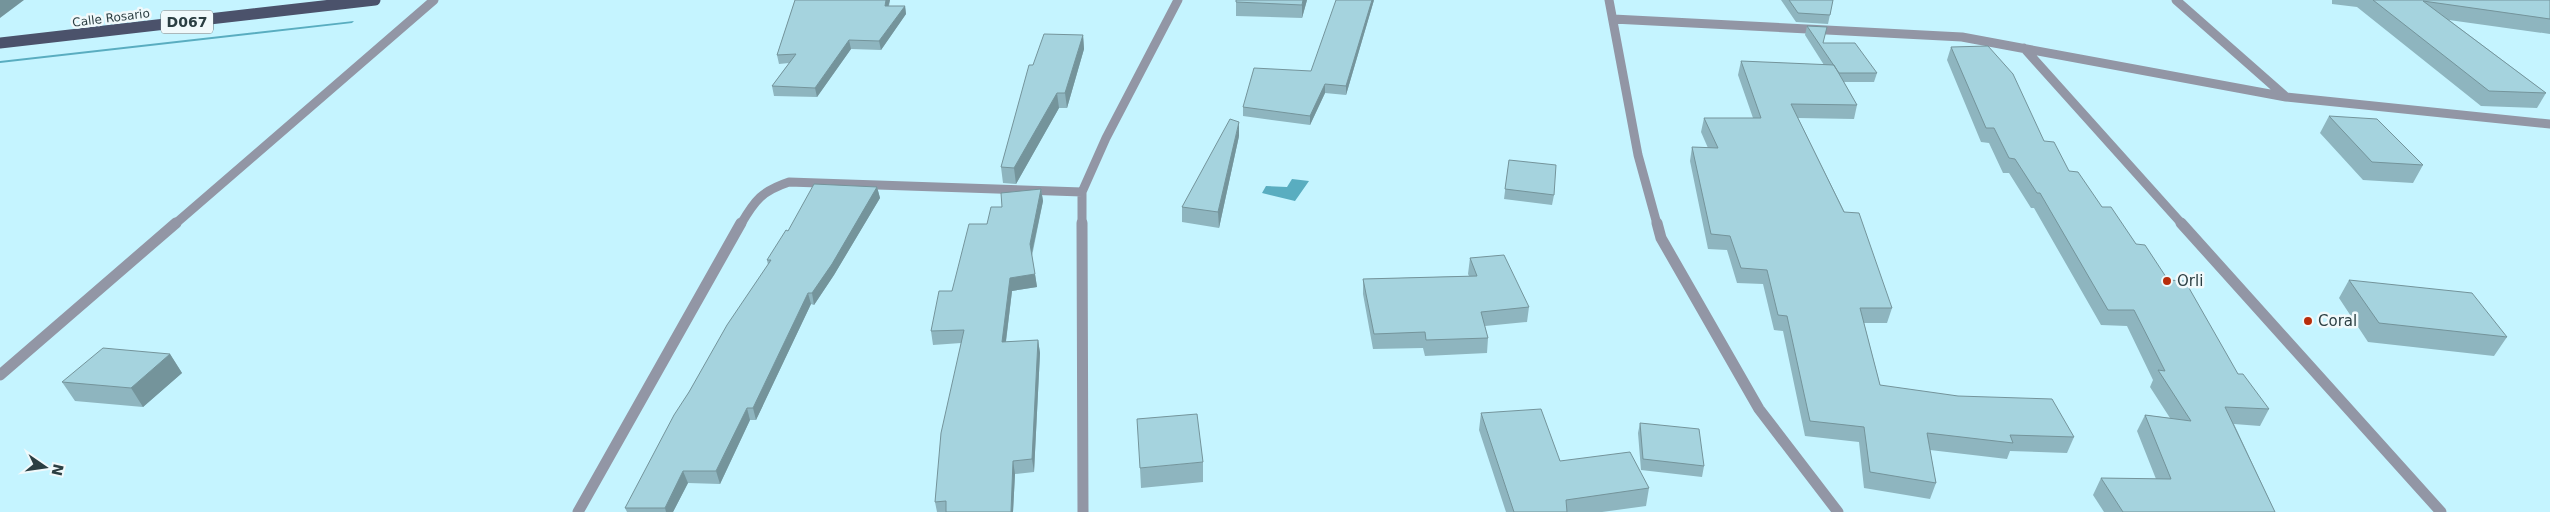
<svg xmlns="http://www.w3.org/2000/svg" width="2550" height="512" viewBox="0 0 2550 512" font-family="'DejaVu Sans',sans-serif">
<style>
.water{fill:#59adc0}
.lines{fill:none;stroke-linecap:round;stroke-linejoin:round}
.minor-far1{stroke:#9296a5;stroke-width:9}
.minor{stroke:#9296a5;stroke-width:11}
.primary{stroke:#4b526b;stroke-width:11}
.wall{fill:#8eb5bf}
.shaded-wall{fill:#74949b}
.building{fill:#a5d3de;stroke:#74949b}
.poi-dot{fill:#b82d0b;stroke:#f0f9fb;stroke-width:2}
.labels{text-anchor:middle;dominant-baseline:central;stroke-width:5;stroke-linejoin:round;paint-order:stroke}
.far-street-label{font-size:12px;fill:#2b3e42;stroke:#f0f9fb}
.shield{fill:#f0f9fb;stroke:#66767a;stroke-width:1}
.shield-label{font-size:14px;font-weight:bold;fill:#2b3e42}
.poi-label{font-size:15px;fill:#2b3e42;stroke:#f0f9fb;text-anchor:start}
</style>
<rect width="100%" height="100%" fill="#c5f4ff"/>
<path class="water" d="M354 21 352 23 0 63V61Z
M1292 179 1309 181 1295 201 1262 193 1266 186 1287 187Z"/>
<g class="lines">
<path class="minor-far1" d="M1609 0 1638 155 1657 224
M2176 0 2285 96
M1613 19 1962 37 2286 97 2550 124
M2024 48 2182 224
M175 224 434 0
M741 224C755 200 762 191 789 182L1082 192
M1082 224V192L1106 138 1178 0"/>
<path class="minor" d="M1082 223 1083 512
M1657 223 1661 238 1759 409 1838 512
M2181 223 2441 512
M0 375 176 223
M578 512 741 223"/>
<path class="primary" d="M0 43 375 0"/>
</g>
<path class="wall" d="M795 0H890L889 6H905L906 14 881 50 851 49 817 97 774 96 772 86 789 63 779 64 777 55Z
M1307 0 1302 18 1236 16V2Z
M1374 0 1346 95 1325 93 1310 125 1243 116V107L1311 71Z
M1781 0H1833L1828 24 1796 22Z
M2332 0H2550V34L2449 20 2546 93 2537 108 2481 106 2357 7 2332 4Z
M1807 26 1823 43 1877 73 1874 82H1844L1857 105 1854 119 1798 118 1892 308 1887 323H1864L1880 385 2074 437 2067 453 2010 451 2007 459 1930 450 1936 483 1930 499 1864 488 1859 442 1805 436 1783 331 1774 330 1763 284 1737 283 1727 250 1708 249 1690 161 1692 147 1708 148 1701 132 1704 118H1753L1738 75 1741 61 1824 65 1805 35Z
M1083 35 1084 49 1067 108H1059L1016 184 1003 183 1001 167 1033 65Z
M1951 47 2044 141 2069 171 2102 207 2168 280 2238 374 2269 409 2260 426 2234 424 2275 512H2104L2093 495 2101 478 2156 479 2137 431 2145 415 2170 418 2150 387 2153 380 2127 326 2101 325 2034 208H2031L2009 173H2003L1989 143 1981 142 1947 60Z
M2329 116 2423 165 2413 183 2363 180 2320 133Z
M1239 136 1219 228 1182 222V207Z
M1509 160 1554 195 1552 205 1504 199Z
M877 187 880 198 834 275 814 305 811 304 756 420H750L720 484 688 483 673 512H627L625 508 689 392 768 265 767 260 788 231Z
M1041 189 1043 201 1032 256 1037 287 1012 291 1006 342 1038 340 1040 353 1034 472 1015 474 1013 512H937L935 502 961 343 933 345 931 331 987 224 1002 207Z
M1470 258 1529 307 1527 322 1485 326 1488 338 1487 353 1425 356 1423 348 1373 349 1363 294V279L1469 276 1468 274Z
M2349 280 2507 337 2494 356 2368 342 2339 298Z
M170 354 182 373 143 407 75 401 62 382Z
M1481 413 1560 461 1649 488 1646 506 1602 512H1506L1479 430Z
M1640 423 1704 466 1702 477 1641 470 1638 433Z
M1203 462V482L1141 488 1140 468Z"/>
<path class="shaded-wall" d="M0 0H24L0 18Z
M886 0H890L886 14 885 6Z
M1303 0H1307L1302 18V5Z
M1372 0H1374L1346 95V86Z
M905 6 906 14 881 50 879 41Z
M1083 35 1084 49 1067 108 1065 93Z
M849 40 851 49 817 97 815 88Z
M1325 84V93L1310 125V116Z
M1057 93 1059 108 1016 184 1014 168Z
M1239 122V136L1219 228 1218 212Z
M877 187 880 198 834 275 814 305 812 293Z
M1041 189 1043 201 1031 257 1030 244Z
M1035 274 1037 287 1012 291 1004 356 1002 342 1010 278Z
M808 293 811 304 756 420 753 408Z
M1038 340 1040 353 1034 472 1032 459Z
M170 354 182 373 143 407 131 388Z
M747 408 750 420 720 484 716 471Z
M1013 461 1015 474 1013 512H1011Z
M683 471 688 483 673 512H666L665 508Z"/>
<path class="building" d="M795 0H886L885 6H905L879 41 849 40 815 88 772 86 796 54 777 55Z
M1236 0H1303L1302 5 1236 2Z
M1336 0H1372L1346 86 1325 84 1310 116 1243 107 1254 68 1311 71Z
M1789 0H1833L1830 15 1798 13Z
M2373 0H2550V19L2423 1 2546 93 2489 91Z
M1807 26 1827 27 1823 43H1855L1877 73H1839Z
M1044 34 1083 35 1065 93H1057L1014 168 1001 167 1029 65H1033Z
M1988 46 2013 74 2044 141 2054 142 2069 171 2078 172 2102 207H2111L2136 244 2145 245 2168 280 2185 281 2238 374H2243L2269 409 2225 407 2275 512H2123L2101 478 2171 479 2145 415 2191 421 2158 370 2165 371 2134 310H2108L2040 193H2037L2015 159 2009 158 1994 128H1986L1951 47Z
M1741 61 1834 65 1857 105 1791 104 1844 212 1859 213 1892 308H1860L1880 385 1958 396 2052 399 2074 437 2010 435 2013 443 1927 433 1936 483 1870 472 1864 427 1810 421 1787 316 1778 315 1767 270 1741 268 1730 236 1711 234 1692 147 1718 148 1704 118H1761Z
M2329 116 2377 119 2423 165 2372 162Z
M1230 119 1239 122 1218 212 1182 207Z
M1509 160 1556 165 1554 195 1505 189Z
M814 184 877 187 832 264 812 293H808L753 408H747L716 471H683L665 508H625L674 415 689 392 727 325 771 260H767L786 230 788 231Z
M1041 189 1030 244 1035 274 1010 278 1002 342 1038 340 1032 459 1013 461 1011 512H946V501L935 502 941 433 964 330 931 331 939 291H952L969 224H987L991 207H1002L1001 193Z
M1504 255 1529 307 1481 312 1488 338 1426 340 1425 332 1374 334 1363 279 1477 276 1470 258Z
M2349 280 2472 293 2507 337 2379 323Z
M103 348 170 354 131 388 62 382Z
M1541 409 1560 461 1630 452 1649 488 1566 500 1567 512H1514L1481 413Z
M1197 414 1203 462 1140 468 1137 419Z
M1640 423 1699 429 1704 466 1643 459Z"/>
<g class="poi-dot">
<circle cx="2167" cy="281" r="5"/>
<circle cx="2308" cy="321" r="5"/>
</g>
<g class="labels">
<g class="far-street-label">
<text transform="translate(111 18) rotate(-7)">Calle Rosario</text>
</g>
<rect class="shield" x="161" y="10.5" width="52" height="23" rx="4"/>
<g class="shield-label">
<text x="187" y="22">D067</text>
</g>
<g class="poi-label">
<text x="2177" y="281">Orli</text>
<text x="2318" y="321">Coral</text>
</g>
</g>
<g transform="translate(45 467) rotate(103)" stroke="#f0f9fb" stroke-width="4" paint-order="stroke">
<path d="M0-4L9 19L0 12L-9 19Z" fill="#2b3e42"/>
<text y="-8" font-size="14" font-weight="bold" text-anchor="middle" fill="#2b3e42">N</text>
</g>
</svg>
